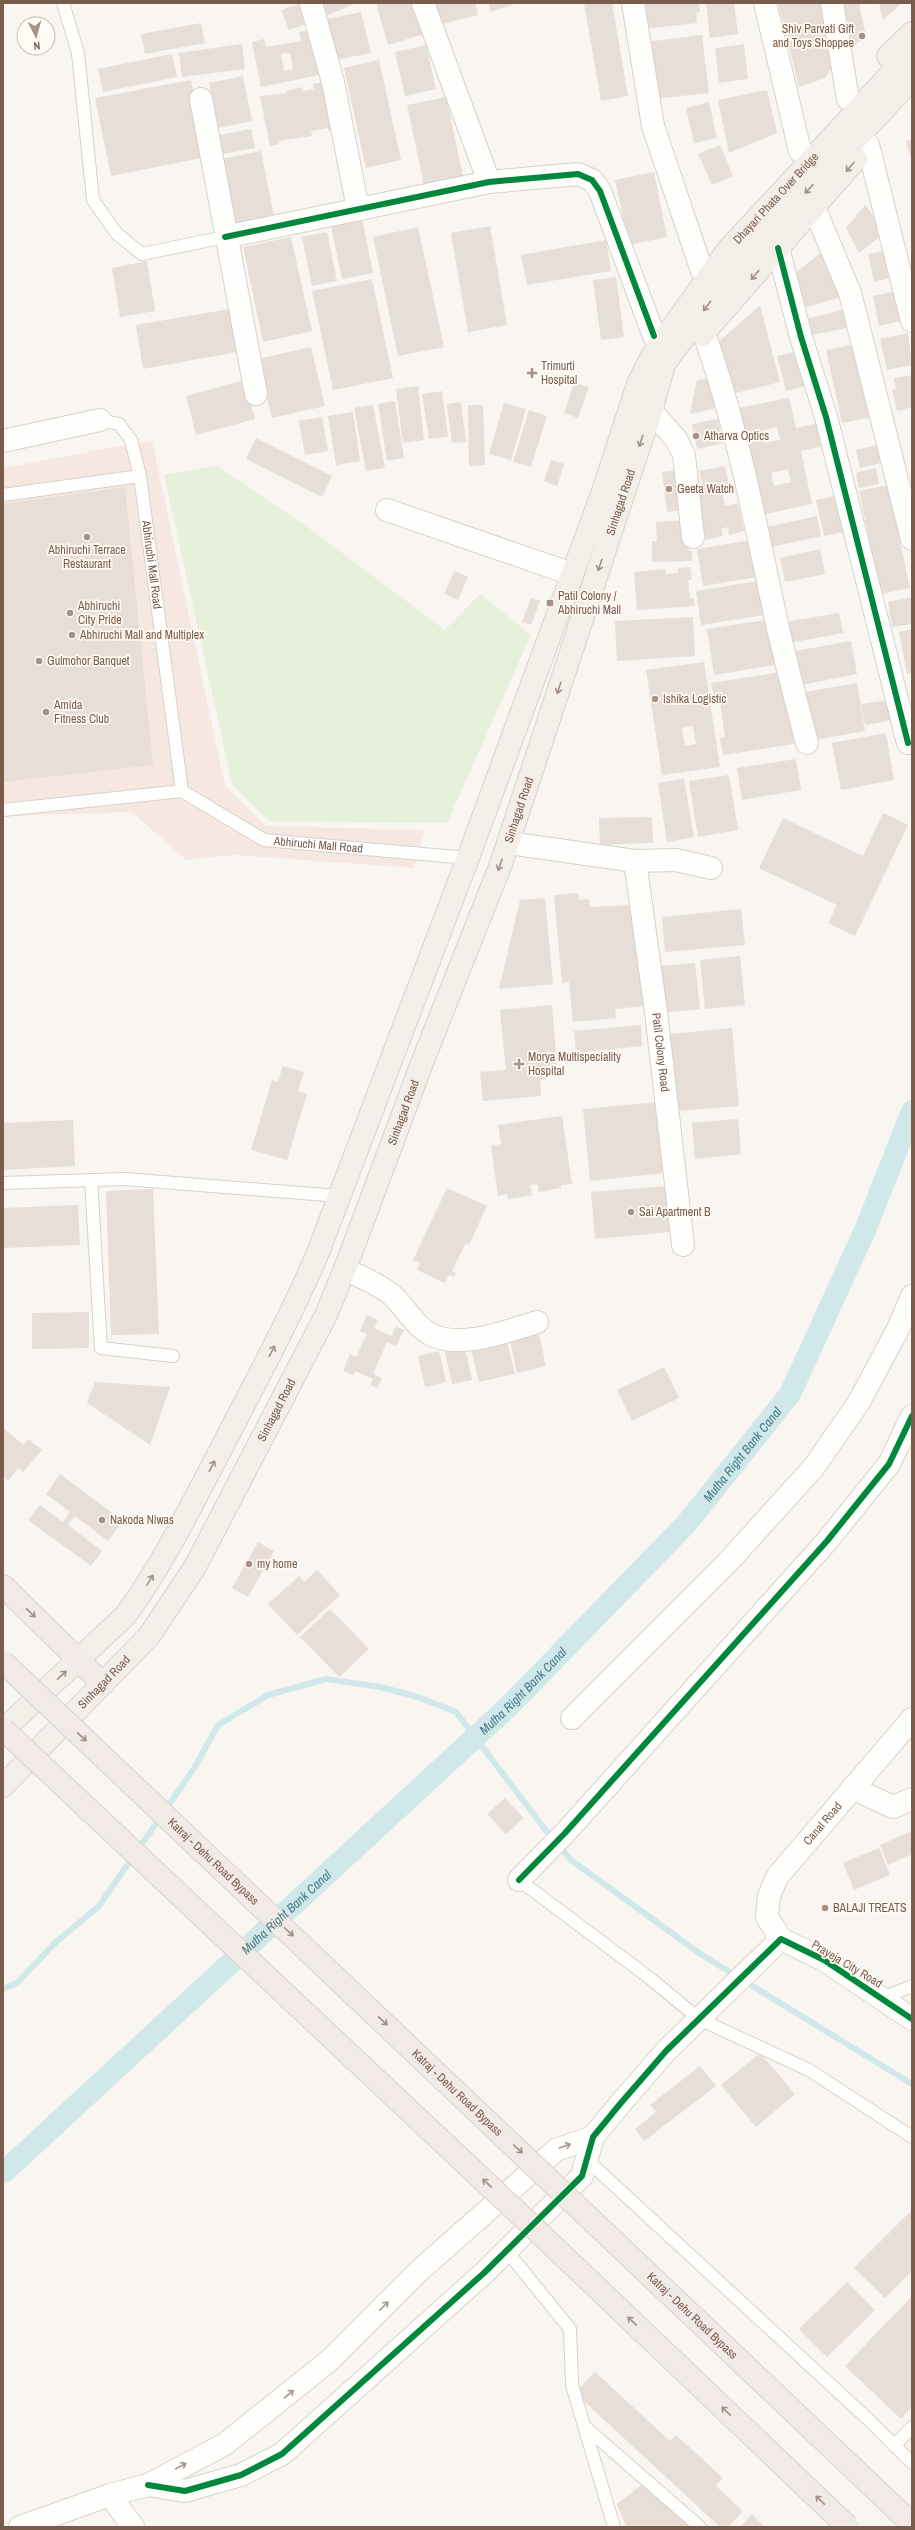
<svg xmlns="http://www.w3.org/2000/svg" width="915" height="2530" viewBox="0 0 915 2530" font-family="'Archivo Narrow',sans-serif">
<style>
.commercial{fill:#f6e8e1}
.green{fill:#e7f0db}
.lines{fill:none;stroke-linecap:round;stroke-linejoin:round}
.stream{stroke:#d0e8ea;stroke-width:6}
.canal{stroke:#d0e8ea;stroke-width:22}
.building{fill:#e6ded7;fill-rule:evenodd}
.lane-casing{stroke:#d7d1cb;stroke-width:14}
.street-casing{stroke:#d7d1cb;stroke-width:24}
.secondary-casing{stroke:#d9d2cb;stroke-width:24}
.primary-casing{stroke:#dad1cc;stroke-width:24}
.highway-casing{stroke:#dad1cc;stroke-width:24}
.lane{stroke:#fefefd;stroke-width:12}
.street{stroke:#fefefd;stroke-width:22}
.secondary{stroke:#fefefd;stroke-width:22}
.primary{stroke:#f3eee8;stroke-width:22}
.highway{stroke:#f2eae7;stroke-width:22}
.highway-bridge-casing{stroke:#dad1cc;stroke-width:24;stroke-linecap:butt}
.highway-bridge{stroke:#f2eae7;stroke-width:22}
.cycleway-casing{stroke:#fffaf3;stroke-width:8}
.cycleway{stroke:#00873e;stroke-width:6}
.oneway{stroke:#a48f83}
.oneway2{stroke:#a48e83}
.oneway3{stroke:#a8958b}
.poi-dot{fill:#a69286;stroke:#fffaf3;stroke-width:1.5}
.labels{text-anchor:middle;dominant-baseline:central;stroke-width:3.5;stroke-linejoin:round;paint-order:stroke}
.poi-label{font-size:12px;fill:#7a5c4d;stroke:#fffaf3;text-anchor:start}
.street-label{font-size:12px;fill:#7a5c4d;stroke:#fffaf3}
.water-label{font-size:13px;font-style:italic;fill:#437c86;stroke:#fffaf3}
</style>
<rect width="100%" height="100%" fill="#f9f5f0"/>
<path class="commercial" d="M152 440 225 786 266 826 425 830 414 868 234 855 186 860 132 812 3 816V468Z"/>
<path class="green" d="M218 466 306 526 445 630 480 594 531 635 447 823 269 821 232 784 164 474Z"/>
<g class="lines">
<path class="stream" d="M3 1989 17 1983 55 1943 99 1906 195 1767 218 1725 268 1695 326 1679 380 1687 418 1697 456 1712 544 1828 571 1860 702 1955 912 2084"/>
<path class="canal" id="s1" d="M3 2173 510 1705 687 1523 790 1394 866 1228 912 1111"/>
</g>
<path class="building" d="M302 3 314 21 289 30 281 10Z
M320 3H353L354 4 326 16Z
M376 3H418L427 33 388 45Z
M434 3H475L478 15 439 25Z
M488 3H518L491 12Z
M584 3H612L628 96 601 101Z
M640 3H699L700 12 696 13 697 23 643 29Z
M706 3H734L738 34 710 38Z
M778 3H829L840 56 825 78 799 87Z
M833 3H859L866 37 844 53Z
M879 3H902L883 20Z
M361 12 371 53 331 61 322 20Z
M201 23 205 43 145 54 141 34Z
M315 29 319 52 313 53 315 62 321 61 324 74 261 87 252 42 264 39 266 47 301 41 299 32ZM290 53 293 69 284 71 281 54Z
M702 35 709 93 653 99 646 42Z
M242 44 245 69 182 77 179 53Z
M744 44 748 79 719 83 715 48Z
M426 45 436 89 405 96 395 52Z
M172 54 177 77 103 92 98 69Z
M379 60 401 160 366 168 344 68Z
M243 76 252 121 218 128 209 83Z
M191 80 206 157 111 176 95 98Z
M327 81 337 130 329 131 328 128 311 131 312 136 278 141 279 144 270 146 260 96 287 93 286 91 303 87V91L314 89 313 84Z
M767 90 777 133 729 153 718 100Z
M446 97 463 176 424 185 407 105Z
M709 102 717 138 694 143 686 108Z
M251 129 255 148 217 155 214 136Z
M912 140V163L906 141Z
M720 145 733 176 712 185 698 154Z
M261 151 274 217 234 225 221 159Z
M654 172 667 237 629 245 615 180Z
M865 205 886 232 859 253 846 228Z
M362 219 373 273 342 279 331 226Z
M490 226 507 325 468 332 451 233Z
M418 227 444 347 398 356 373 237Z
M327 232 337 281 312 286 302 237Z
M291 237 312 331 263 342 243 247Z
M606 240 611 271 527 285 521 255Z
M826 248 841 297 800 309 791 277Z
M888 250 894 277 874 282 868 254Z
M147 261 155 311 120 317 112 268Z
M616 277 624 337 601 340 593 280Z
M372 279 393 378 333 390 312 291Z
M903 290 909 319 879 326 873 296Z
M760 305 780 382 728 395 714 346Z
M235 308 243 351 143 369 136 325Z
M852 308 856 326 802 337 798 321Z
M908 333 912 365 887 370 880 339Z
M856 344 872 417 842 423 826 350Z
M311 347 325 406 272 418 258 359Z
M803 350 812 384 786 391 777 356Z
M912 375V407L897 411 892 390 896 389 894 378Z
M714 378 721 407 690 414 697 380Z
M245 380 255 419 196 435 186 396Z
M574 383 589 387 578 418 564 413Z
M418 386 424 440 403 443 396 389Z
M442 391 448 437 429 439 422 394Z
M789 398 796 428 826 421 831 444 801 451 812 504 761 515 738 408ZM777 427 780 440 764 443 761 431ZM788 469 791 482 774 486 771 473Z
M395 401 404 458 387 461 378 404Z
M461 402 466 442 452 443 447 404Z
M504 403 526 409 511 460 489 454Z
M373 405 385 468 366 471 354 408Z
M468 405H483L485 465 469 466Z
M529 410 547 416 531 467 513 462Z
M353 412 360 461 336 465 328 416Z
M322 417 328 451 305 455 299 421Z
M718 419 723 443 697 449 692 424Z
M256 438 332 476 322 497 246 459Z
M877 445 881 463 860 468 856 450Z
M551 460 564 464 557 486 544 481Z
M725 466 729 486 721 487 725 506 738 503 744 531 729 535 728 527 721 529 723 536 706 540 694 487 703 486 699 471Z
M876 468 879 484 859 488 856 473Z
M678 470 684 510 667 512 662 472Z
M888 485 910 588 881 594 859 491Z
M125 487 153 765 3 782V504Z
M841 495 849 531 824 536 816 500Z
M817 516 821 536 767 548 763 528Z
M688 520 689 551H692V561L652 562V541H657L656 522Z
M757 539V577L703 586 697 549Z
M820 549 825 574 785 582 780 558Z
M690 567 692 579 688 580 690 598H694L695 606 637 610 634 572 666 569V574L678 573V568Z
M454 571 468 577 458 600 444 594Z
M759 581 764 615 701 625 696 591Z
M912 597V624L892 627 888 602Z
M531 598 540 601 531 625 522 622Z
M839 613 843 633 789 643 785 622Z
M693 617 695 656 617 661 615 621Z
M773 619 780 664 714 675 707 629Z
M912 629V673L907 674 899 632Z
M851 641 857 674 801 685 795 651Z
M704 662 720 767 662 775 646 670ZM693 726 696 744 685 746 682 728Z
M782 672 794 744 723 755 720 738 725 737 720 702 715 703 711 683Z
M857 683 865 731 814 740 805 692Z
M894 699 898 719 865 725 861 704Z
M886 733 894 780 841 790 832 743Z
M796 759 801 790 742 800 737 768Z
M729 775 738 830 698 837 689 781Z
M684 779 694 837 667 842 658 783Z
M883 813 908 825 855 936 828 923 837 905 759 868 783 818 863 856Z
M652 817 653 843 600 845 599 818Z
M578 893 579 900 589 899 590 907 635 905 644 1006 615 1009 616 1018 573 1022 569 982 562 983 554 895Z
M545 898 553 984 499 989 520 900Z
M741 909 745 945 665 952 662 917Z
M740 956 745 1005 705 1009 700 960Z
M695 963 700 1009 664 1013 660 966Z
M552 1005 557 1065 545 1066 547 1079 540 1080 541 1096 483 1101 480 1072 506 1070 500 1010Z
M641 1025 642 1046 576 1053 574 1031Z
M732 1028 739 1106 676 1111 670 1034Z
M283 1066 304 1072 298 1091 307 1094 287 1160 251 1150 272 1080 278 1082Z
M658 1102 665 1173 590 1181 583 1109Z
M562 1116 572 1184 561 1185V1188L539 1192 537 1184 530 1185 532 1195 508 1199 507 1194 498 1196 491 1146 501 1144 498 1125Z
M738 1119 741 1154 695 1159 692 1123Z
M73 1120 75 1166 3 1170V1123Z
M667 1186 671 1232 595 1239 591 1192Z
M447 1188 487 1206 469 1245 466 1243 452 1271 456 1273 454 1277 449 1275 445 1283 417 1270 420 1263 413 1260Z
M153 1189 159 1334 111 1335 106 1191Z
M78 1205 80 1245 3 1248V1208Z
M89 1312V1348L32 1349V1313Z
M367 1315 378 1320 374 1328 392 1336 396 1326 404 1330 396 1346 387 1342 373 1374 382 1378 377 1388 370 1385 373 1379 355 1371 353 1375 343 1371 350 1354 356 1357 367 1334 360 1331Z
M538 1329 546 1366 517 1373 509 1336Z
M506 1337 515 1374 479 1382 470 1345Z
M464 1343 472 1380 452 1384 444 1347Z
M439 1351 446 1382 425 1387 418 1356Z
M664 1367 679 1398 632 1421 617 1390Z
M95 1382 170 1387 150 1445 87 1403Z
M3 1428 24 1445 28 1439 42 1450 23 1472 18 1468 8 1481 3 1477Z
M60 1474 123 1521 108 1541 75 1516 68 1525 102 1551 91 1566 28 1520 40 1505 63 1522 70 1512 46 1494Z
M258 1542 274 1551 248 1597 232 1588Z
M317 1570 340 1595 297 1635 268 1604 299 1576 304 1582Z
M330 1609 369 1649 339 1677 300 1637Z
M505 1798 524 1818 506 1834 487 1814Z
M912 1831V1854L888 1865 880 1845Z
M879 1848 890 1875 854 1890 843 1863Z
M760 2053 795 2094 756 2127 721 2085Z
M700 2066 716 2086 644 2141 635 2129 656 2112 650 2105Z
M912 2210V2271L885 2298 854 2268Z
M847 2282 875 2310 827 2357 799 2329Z
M912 2296V2407L901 2419 845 2366Z
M595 2372 670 2441 676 2435 723 2478 716 2486 743 2511 728 2527H720L575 2393Z
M644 2483 692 2527H626L617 2504Z
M752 2514 765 2527H740Z"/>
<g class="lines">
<defs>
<g id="lane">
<path d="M63 3 78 53 93 200 117 234 142 254 225 237"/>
<path id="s2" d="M100 420 119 424 131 440 140 476 182 791"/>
<path d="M3 495 140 476"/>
<path id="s3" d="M3 810 182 791 264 840 468 858"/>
<path d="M91 1180 101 1348 173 1356"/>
<path d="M3 1183 125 1179 339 1196"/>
<path d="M519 1880 651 1979 699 2019 809 2070 912 2137"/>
<path d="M882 1998 912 1986"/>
<path d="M587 2160 871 2422 912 2463"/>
<path d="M506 2250 570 2329 572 2385 614 2527"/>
<path d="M584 2426 700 2527"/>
<path d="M894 2446 912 2427"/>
</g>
<g id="street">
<path d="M311 3 333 82 358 209"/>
<path d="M423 3 489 182"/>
<path d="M633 3 653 126 702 271"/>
<path d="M765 3 800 151"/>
<path d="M832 3 848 99"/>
<path d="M201 99 256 394"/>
<path d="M868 145 912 321"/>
<path d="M814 207 850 293 912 539"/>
<path d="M225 237 489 182 578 174 592 180 600 191 654 336"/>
<path d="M778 248 801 337 826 417 908 743"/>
<path d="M704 333C737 426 755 522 776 619 785 660 796 701 807 743"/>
<path d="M651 411 676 439 684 455 693 537"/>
<path d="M3 441 100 420"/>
<path d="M387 510 572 574"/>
<path d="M508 843 635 861 676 860 711 868"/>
<path id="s4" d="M635 861 656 1012 683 1245"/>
<path d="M345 1269C358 1276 383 1286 393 1296 406 1308 415 1327 432 1335 461 1349 508 1331 537 1322"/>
<path d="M572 1718 728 1562 814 1467 859 1402 898 1329 912 1296"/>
<path d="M852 1788 893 1807 912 1799"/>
<path d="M519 1880 565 1833 827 1541 889 1464 912 1416"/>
<path d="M110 2495 133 2527"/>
</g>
<g id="secondary">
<path id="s5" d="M781 1939 767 1917 769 1896 777 1877 912 1719"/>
<path d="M148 2485 185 2491 241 2475 282 2454 485 2272 582 2176 593 2137 620 2104 666 2051 781 1939 824 1960 912 2019"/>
<path d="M20 2527 110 2495 148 2485 225 2444 330 2360 420 2270 556 2150 593 2137"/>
</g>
<g id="primary">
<path d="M888 56 912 33"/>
<path d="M702 335 856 159"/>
<path id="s6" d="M3 1730 125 1616C164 1563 192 1504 223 1445 256 1381 291 1317 319 1250L468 858 602 494 638 384 652 356 727 251 912 51"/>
<path id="s7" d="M3 1786 149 1636 195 1567 326 1315 348 1261 422 1063 501 864 651 411 664 364 739 264 912 79"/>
</g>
<path id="highway" d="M3 1586 103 1684"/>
</defs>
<use href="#lane" class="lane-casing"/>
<use href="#street" class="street-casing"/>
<use href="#secondary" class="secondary-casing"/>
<use href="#primary" class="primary-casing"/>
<use href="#highway" class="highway-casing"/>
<use href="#lane" class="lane"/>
<use href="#street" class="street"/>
<use href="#secondary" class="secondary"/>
<use href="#primary" class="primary"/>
<use href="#highway" class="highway"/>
<defs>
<g id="highway-bridge">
<path id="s8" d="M3 1662 912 2524"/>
<path d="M3 1729 532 2226 848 2527"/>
</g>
</defs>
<use href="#highway-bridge" class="highway-bridge-casing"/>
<use href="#highway-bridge" class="highway-bridge"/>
<defs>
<path id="cycleway" d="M225 237 489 182 578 174 592 180 600 191 654 336
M778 248 801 337 826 417 908 743
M519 1880 565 1833 827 1541 889 1464 912 1416
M148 2485 185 2491 241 2475 282 2454 485 2272 582 2176 593 2137 620 2104 666 2051 781 1939 824 1960 912 2019"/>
</defs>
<use href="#cycleway" class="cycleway-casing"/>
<use href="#cycleway" class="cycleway"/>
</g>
<defs><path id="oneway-shaft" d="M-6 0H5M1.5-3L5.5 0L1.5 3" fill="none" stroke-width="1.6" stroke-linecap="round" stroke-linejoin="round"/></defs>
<g class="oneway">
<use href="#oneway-shaft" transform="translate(850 167) rotate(131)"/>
<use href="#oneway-shaft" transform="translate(809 189) rotate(133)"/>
<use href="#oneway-shaft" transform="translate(755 275) rotate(131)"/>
<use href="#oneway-shaft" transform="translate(707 306) rotate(127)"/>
<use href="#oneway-shaft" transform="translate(641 441) rotate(108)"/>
<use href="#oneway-shaft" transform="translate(600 565) rotate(108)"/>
<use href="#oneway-shaft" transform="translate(559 688) rotate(108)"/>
<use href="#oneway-shaft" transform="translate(500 865) rotate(110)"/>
<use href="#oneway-shaft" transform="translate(272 1351) rotate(-63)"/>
<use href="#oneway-shaft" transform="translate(212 1466) rotate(-63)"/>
<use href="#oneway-shaft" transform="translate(150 1580) rotate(-58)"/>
<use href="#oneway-shaft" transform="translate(62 1675) rotate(-43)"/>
</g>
<g class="oneway2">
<use href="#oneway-shaft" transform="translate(31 1613) rotate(44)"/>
<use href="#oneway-shaft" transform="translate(82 1737) rotate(43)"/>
<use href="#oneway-shaft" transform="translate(289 1932) rotate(43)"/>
<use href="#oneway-shaft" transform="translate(383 2021) rotate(43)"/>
<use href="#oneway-shaft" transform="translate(518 2149) rotate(43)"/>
<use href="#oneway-shaft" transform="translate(487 2183) rotate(-137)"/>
<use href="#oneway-shaft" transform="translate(632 2321) rotate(-136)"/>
<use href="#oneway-shaft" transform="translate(726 2411) rotate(-136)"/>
<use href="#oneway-shaft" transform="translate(820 2500) rotate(-136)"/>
</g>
<g class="oneway3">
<use href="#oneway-shaft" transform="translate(565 2146) rotate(-19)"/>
<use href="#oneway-shaft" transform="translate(384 2306) rotate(-45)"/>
<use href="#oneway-shaft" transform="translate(289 2394) rotate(-40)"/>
<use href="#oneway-shaft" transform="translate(181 2466) rotate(-28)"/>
</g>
<g class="poi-dot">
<circle cx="862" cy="36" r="4"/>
<path d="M530 367h4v4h4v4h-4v4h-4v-4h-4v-4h4z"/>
<circle cx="696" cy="436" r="4"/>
<circle cx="669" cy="489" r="4"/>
<circle cx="87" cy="537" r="4"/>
<rect x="546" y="599" width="8" height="8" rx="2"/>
<circle cx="70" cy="613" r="4"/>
<circle cx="72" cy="635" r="4"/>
<circle cx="39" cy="661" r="4"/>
<circle cx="655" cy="699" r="4"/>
<circle cx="46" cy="712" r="4"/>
<path d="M517 1058h4v4h4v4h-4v4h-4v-4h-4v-4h4z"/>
<circle cx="631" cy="1212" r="4"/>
<circle cx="102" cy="1520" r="4"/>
<circle cx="249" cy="1564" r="4"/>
<circle cx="825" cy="1908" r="4"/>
</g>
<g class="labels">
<g class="poi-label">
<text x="854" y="29" text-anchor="end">Shiv Parvati Gift<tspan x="854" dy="14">and Toys Shoppee</tspan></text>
<text x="541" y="366">Trimurti<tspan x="541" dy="14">Hospital</tspan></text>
<text x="704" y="436">Atharva Optics</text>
<text x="677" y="489">Geeta Watch</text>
<text x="87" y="550" text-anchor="middle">Abhiruchi Terrace<tspan x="87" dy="14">Restaurant</tspan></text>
<text x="558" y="596">Patil Colony /<tspan x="558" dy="14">Abhiruchi Mall</tspan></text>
<text x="78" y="606">Abhiruchi<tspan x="78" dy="14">City Pride</tspan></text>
<text x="80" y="635">Abhiruchi Mall and Multiplex</text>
<text x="47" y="661">Gulmohor Banquet</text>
<text x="663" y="699">Ishika Logistic</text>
<text x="54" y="705">Amida<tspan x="54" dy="14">Fitness Club</tspan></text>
<text x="528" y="1057">Morya Multispeciality<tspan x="528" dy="14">Hospital</tspan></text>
<text x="639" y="1212">Sai Apartment B</text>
<text x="110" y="1520">Nakoda Niwas</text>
<text x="257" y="1564">my home</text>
<text x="833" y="1908">BALAJI TREATS</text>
</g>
<g class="street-label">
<text stroke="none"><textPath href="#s6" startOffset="1737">Dhayari Phata Over Bridge</textPath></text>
<text stroke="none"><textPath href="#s7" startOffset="1441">Sinhagad Road</textPath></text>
<text stroke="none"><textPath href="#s2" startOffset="166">Abhiruchi Mall Road</textPath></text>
<text stroke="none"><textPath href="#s7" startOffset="1117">Sinhagad Road</textPath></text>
<text stroke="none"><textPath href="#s3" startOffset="330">Abhiruchi Mall Road</textPath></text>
<text stroke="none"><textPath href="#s4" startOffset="193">Patil Colony Road</textPath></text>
<text stroke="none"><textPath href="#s7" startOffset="793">Sinhagad Road</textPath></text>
<text stroke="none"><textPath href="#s7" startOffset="469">Sinhagad Road</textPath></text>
<text stroke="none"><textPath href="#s7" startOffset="145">Sinhagad Road</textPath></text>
<text stroke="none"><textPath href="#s5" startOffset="138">Canal Road</textPath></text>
<text stroke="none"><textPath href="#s8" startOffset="290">Katraj - Dehu Road Bypass</textPath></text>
<text transform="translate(847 1964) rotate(31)">Prayeja City Road</text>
<text stroke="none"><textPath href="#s8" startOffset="626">Katraj - Dehu Road Bypass</textPath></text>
<text stroke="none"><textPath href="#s8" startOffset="950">Katraj - Dehu Road Bypass</textPath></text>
</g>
<g class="water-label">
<text stroke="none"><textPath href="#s1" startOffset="1032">Mutha Right Bank Canal</textPath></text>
<text stroke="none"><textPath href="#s1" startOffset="709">Mutha Right Bank Canal</textPath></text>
<text stroke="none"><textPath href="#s1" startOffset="385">Mutha Right Bank Canal</textPath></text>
</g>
</g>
<rect width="915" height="2530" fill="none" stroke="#7a5c4d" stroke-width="8"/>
<g transform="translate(36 36) rotate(174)"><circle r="19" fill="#fffaf3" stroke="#cabbb1"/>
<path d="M0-3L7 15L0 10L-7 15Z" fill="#a69286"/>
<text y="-6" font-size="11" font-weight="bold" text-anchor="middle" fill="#7a5c4d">N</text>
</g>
</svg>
